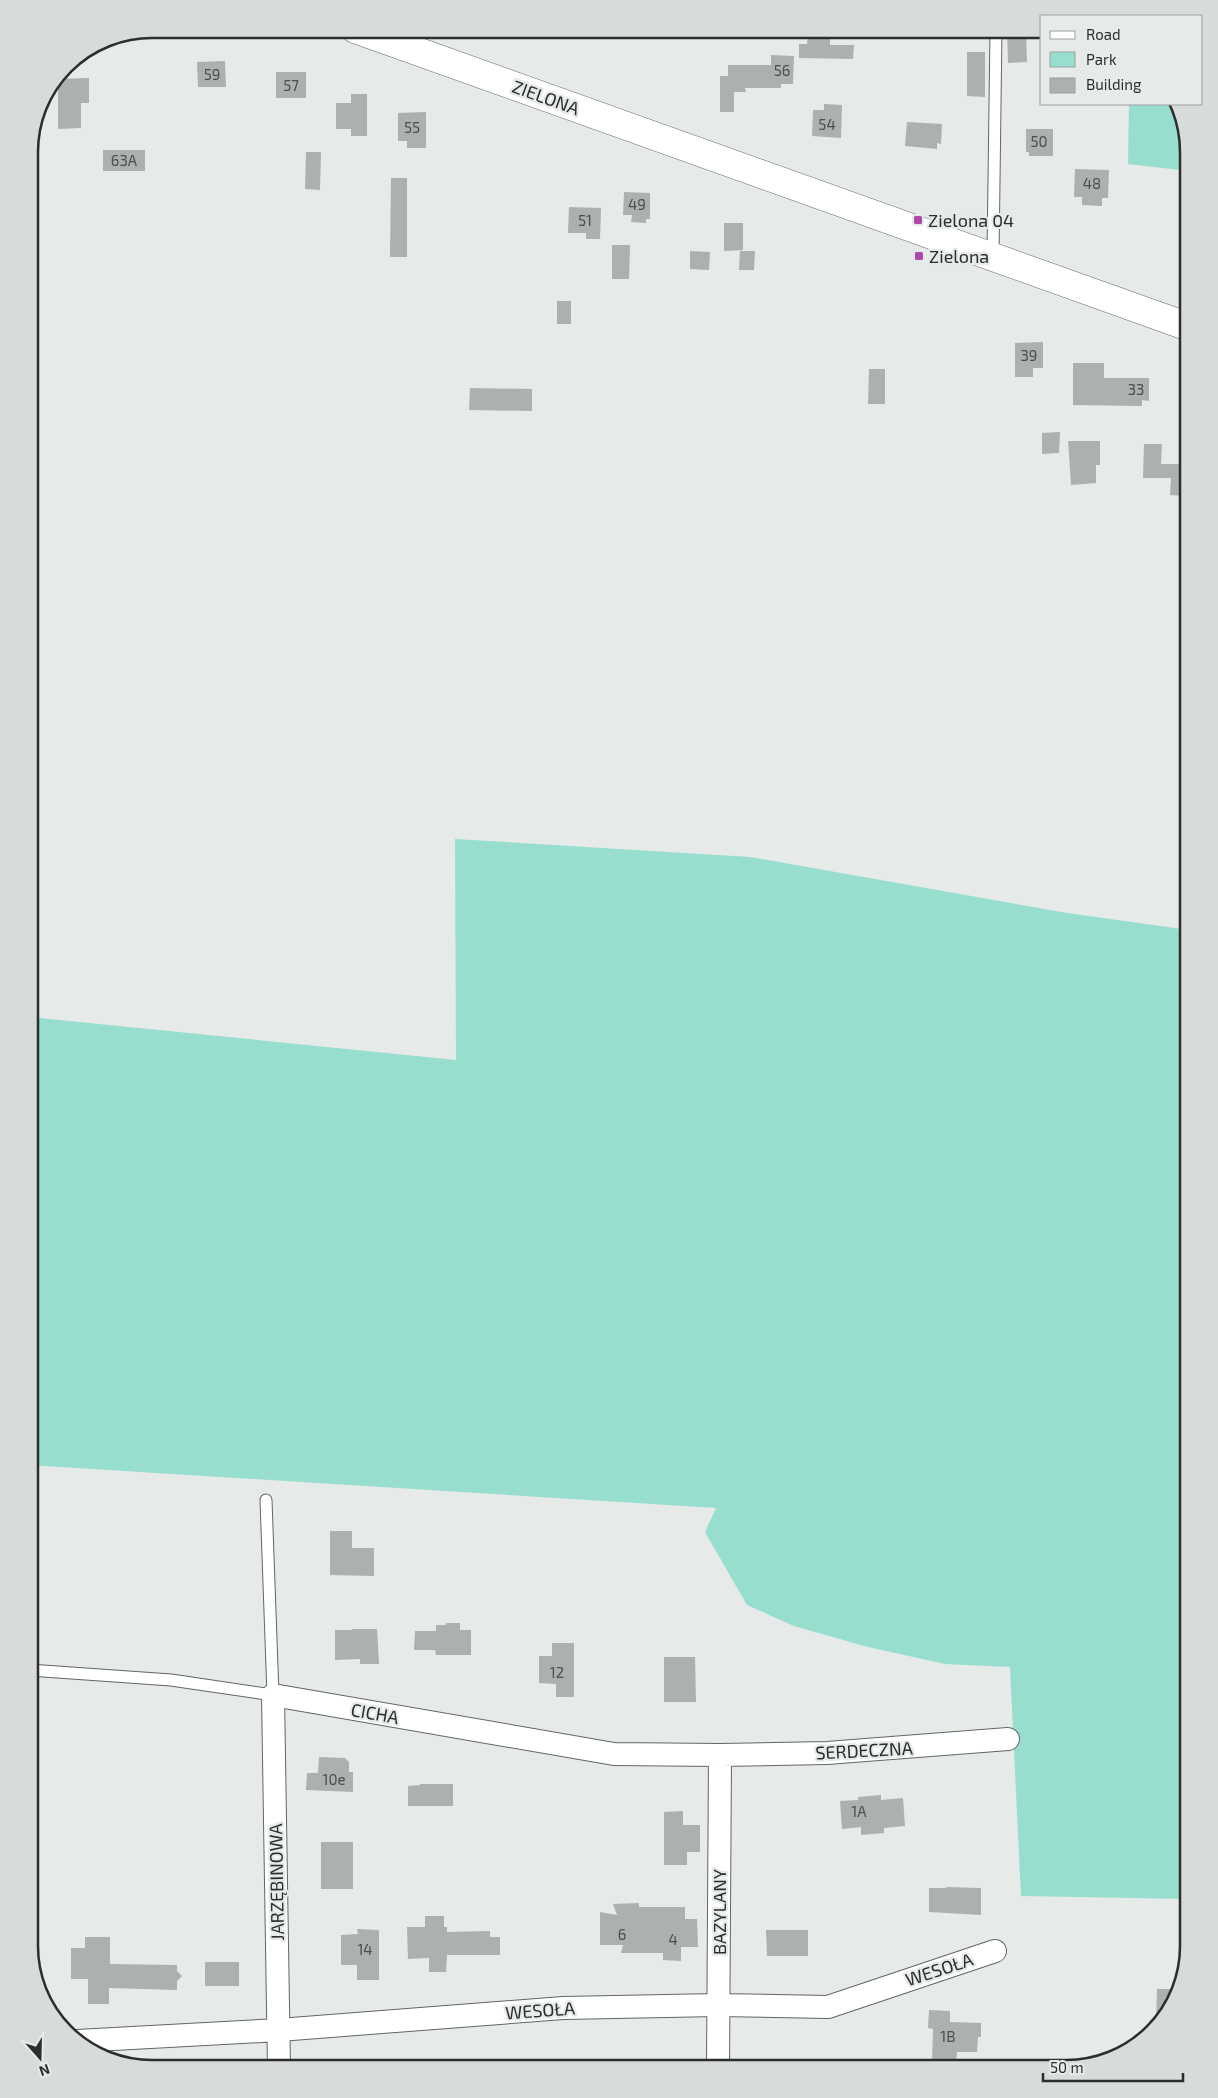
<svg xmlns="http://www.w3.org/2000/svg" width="1218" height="2098" viewBox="0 0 1218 2098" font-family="'Exo 2',sans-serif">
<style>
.green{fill:#97dece}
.building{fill:#acb0af}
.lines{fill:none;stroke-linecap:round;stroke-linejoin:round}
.lane-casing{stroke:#626665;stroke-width:13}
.street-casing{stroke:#626665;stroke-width:24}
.secondary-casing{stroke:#626665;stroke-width:29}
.lane{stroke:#fff;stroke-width:11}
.street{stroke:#fff;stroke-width:22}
.secondary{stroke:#fff;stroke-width:28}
.poi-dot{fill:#ad47aa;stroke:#e6eae9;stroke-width:2}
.labels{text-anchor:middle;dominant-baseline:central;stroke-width:4.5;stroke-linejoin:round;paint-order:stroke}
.number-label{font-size:15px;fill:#4c4e4e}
.street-label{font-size:18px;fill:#2c2e2d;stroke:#e6eae9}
.poi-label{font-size:18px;fill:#2c2e2d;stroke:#e6eae9;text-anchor:start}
.rim{fill:none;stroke:#2c2e2d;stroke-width:2.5}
</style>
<rect width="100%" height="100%" fill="#e6eae9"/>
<path class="green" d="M1129 104H1178L1189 152V171L1128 164Z
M455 839 750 857 1067 913 1189 930V1899L1021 1896 1010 1667 945 1664 868 1647 794 1626 747 1605 705 1532 716 1508 29 1465V1017L456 1060Z"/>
<path class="building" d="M1026 29 1027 62 1008 63 1007 30Z
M808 36H830V45H854L853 59 799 58V44H807Z
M967 52H985V97L967 96Z
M771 55 794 56 793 84H781V88H745L746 92H734V112H720V76H728V65H771Z
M225 61 226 87H198L197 62Z
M276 72H306V98H276Z
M89 78V103H81V128L58 129V79Z
M351 94H367V136H351V129H336V103H351Z
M824 104 842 105 841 138 812 136 813 110H824Z
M426 112V148H407V141H398V113Z
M907 122 942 124 941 144 937 143V149L905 146Z
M1026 129H1053V156H1029V152H1026Z
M103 150H145V171H103Z
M306 152H321L320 190 305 189Z
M1075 169 1109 170 1108 198H1102V206L1082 205V197H1074Z
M391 178H407V257H390Z
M624 192 650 193V219H646V223L631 222 632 215H623Z
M569 207 601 208 600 239H586V233H568Z
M724 223H743V250L724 251Z
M612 245H630L629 279H612Z
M690 251 710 252 709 270 690 269Z
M740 251H755L754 270H739Z
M557 301H571V324H557Z
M1043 342V368H1033V377H1015V343Z
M1073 363H1104V378H1149V401L1142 400V406L1073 405Z
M869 369H885V404H868Z
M470 388 532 389V411L469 410Z
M1060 432 1059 453 1042 454V433Z
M1068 441H1100V465H1096V483L1071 485Z
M1144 444H1162L1161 464H1189V478H1185V496L1170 495 1171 478H1143Z
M330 1531H352V1548H374V1576L330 1575Z
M446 1623H460V1630H471V1655H436L435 1650H414L415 1631H436V1625H446Z
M352 1629H377L379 1664H360V1659L335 1660V1630H352Z
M552 1643H574V1697H556V1684L539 1683V1656H552Z
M664 1657H695L696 1702H664Z
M319 1757 345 1758 349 1762V1772H353V1792L306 1790 307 1773H318Z
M420 1784H453V1806H408V1786L420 1785Z
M881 1795V1800L903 1798 905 1826 884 1828V1833L861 1835V1827L842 1829 840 1801 858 1800V1797Z
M683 1811V1825H700V1852H687V1865H664V1812Z
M321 1842H353V1889H321Z
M946 1887 981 1888V1915L929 1912V1888H946Z
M639 1903V1907H685V1919H697L698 1947H681V1961L663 1960V1953H621L623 1945H600V1912L617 1915 613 1904Z
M425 1916H444V1927H447V1932L490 1931V1937H500V1955H447L446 1972H429V1958L408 1959 407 1927H425Z
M357 1929 379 1930V1980H357V1965H341V1935L358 1934Z
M766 1930H808V1956H767Z
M85 1937H110V1964L177 1965V1971L182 1976 177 1981V1990L109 1988V2004H88V1979H71V1948H85Z
M205 1962H239V1986H205Z
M1157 1989H1176L1169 2014 1156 2025Z
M929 2010 950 2011V2022L981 2023V2037H978L977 2052H957L956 2064 932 2063 933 2029 928 2028Z"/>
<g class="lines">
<defs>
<path id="lane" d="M993 257 996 29
M29 1670 171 1680 273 1695 266 1500"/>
<path id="street" d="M77 2041 279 2030 563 2008 718 2005 828 2007 995 1951
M279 2069 273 1695 614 1754 720 1755 827 1753 1008 1739
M718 2069 720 1755"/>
<path id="secondary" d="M355 29 1189 327"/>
</defs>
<use href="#lane" class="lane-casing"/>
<use href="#street" class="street-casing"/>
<use href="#secondary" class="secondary-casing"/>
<use href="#lane" class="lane"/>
<use href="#street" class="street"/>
<use href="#secondary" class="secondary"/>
</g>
<g class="poi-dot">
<rect x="913" y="215" width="10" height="10" rx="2.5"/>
<rect x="914" y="251" width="10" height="10" rx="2.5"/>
</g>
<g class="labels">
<g class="number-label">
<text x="782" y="70">56</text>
<text x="212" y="74">59</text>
<text x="291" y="85">57</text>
<text x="827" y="124">54</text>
<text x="412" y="127">55</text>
<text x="1039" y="141">50</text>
<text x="124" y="160">63A</text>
<text x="1092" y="183">48</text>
<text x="637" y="204">49</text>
<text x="585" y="220">51</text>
<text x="1029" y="355">39</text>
<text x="1136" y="389">33</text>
<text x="557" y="1672">12</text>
<text x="334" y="1779">10e</text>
<text x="859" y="1811">1A</text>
<text x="622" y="1934">6</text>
<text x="673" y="1939">4</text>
<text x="365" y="1949">14</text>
<text x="948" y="2036">1B</text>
</g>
<g class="street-label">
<text transform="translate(546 97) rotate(20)">ZIELONA</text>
<text transform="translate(375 1713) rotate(10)">CICHA</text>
<text transform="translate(864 1750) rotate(-3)">SERDECZNA</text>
<text transform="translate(276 1882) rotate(-91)">JARZĘBINOWA</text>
<text transform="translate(719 1912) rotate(-90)">BAZYLANY</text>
<text transform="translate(939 1969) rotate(-18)">WESOŁA</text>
<text transform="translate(540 2010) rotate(-4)">WESOŁA</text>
</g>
<g class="poi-label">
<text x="928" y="220">Zielona 04</text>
<text x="929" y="256">Zielona</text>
</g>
</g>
<path d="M0 0H1218V2098H0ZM152 38H1066A114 114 0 0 1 1180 152V1946A114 114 0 0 1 1066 2060H152A114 114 0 0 1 38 1946V152A114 114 0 0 1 152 38Z" fill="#d7dbda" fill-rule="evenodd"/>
<path class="rim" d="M152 38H1066A114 114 0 0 1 1180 152V1946A114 114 0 0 1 1066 2060H152A114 114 0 0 1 38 1946V152A114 114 0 0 1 152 38Z"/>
<rect x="1040" y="15" width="162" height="90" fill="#e6eae9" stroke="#9c9f9e"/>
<rect x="1050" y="31" width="25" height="8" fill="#ffffff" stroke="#9c9f9e"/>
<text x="1086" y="40" font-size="15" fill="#2c2e2d">Road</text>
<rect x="1050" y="52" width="25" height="15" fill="#97dece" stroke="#9c9f9e"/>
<text x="1086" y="65" font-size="15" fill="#2c2e2d">Park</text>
<rect x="1050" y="78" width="25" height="15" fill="#acb0af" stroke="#9c9f9e"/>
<text x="1086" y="90" font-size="15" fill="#2c2e2d">Building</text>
<g transform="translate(40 2058) rotate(160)" stroke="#e6eae9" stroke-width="4" paint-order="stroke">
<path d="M0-4L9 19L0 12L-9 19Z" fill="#2c2e2d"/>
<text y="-8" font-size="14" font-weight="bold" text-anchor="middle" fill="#2c2e2d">N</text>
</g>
<path d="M1043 2073v8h140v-8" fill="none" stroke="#2c2e2d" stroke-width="2.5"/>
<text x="1050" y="2073" font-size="15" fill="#2c2e2d" stroke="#e6eae9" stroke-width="4" paint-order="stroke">50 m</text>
</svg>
